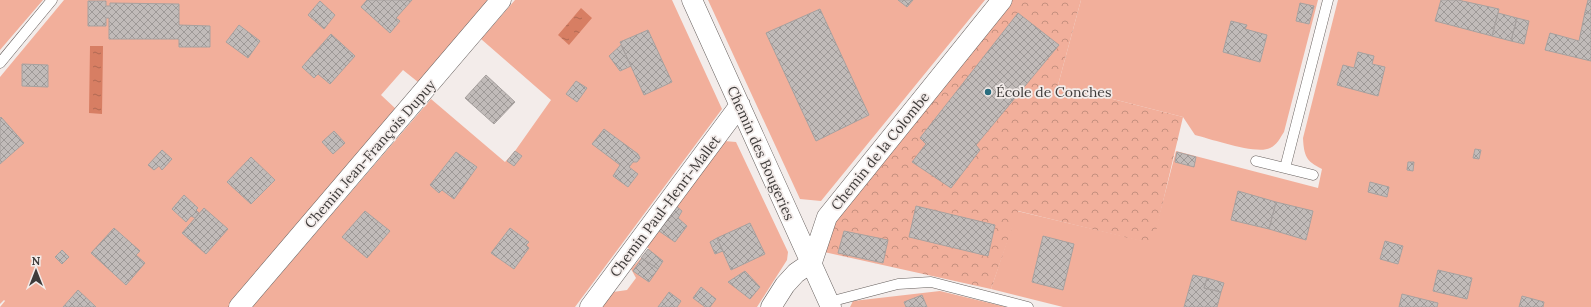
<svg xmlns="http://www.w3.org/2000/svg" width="1591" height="307" viewBox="0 0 1591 307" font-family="Lora,serif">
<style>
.green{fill:#f2af9b}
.forest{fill:url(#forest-crowns)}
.water{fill:url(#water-ripples)}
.building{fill:url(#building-cross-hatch);stroke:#a7a19f}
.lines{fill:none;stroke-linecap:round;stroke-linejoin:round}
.lane-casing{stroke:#67615f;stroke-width:11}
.street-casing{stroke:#67615f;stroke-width:21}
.lane{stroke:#fff;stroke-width:10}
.street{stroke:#fff;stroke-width:20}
.poi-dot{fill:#296d7e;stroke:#f3ecea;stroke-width:1.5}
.labels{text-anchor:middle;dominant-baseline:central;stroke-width:3.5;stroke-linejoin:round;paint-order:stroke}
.poi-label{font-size:14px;fill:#3e3b3a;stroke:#f3ecea;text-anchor:start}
.street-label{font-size:14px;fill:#3e3b3a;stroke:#f3ecea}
</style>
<defs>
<pattern id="forest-crowns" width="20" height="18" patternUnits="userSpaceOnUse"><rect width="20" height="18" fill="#f2af9b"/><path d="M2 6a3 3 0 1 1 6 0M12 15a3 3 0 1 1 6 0" fill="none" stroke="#c5907f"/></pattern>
<pattern id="water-ripples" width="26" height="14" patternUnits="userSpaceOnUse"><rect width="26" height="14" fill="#d77e63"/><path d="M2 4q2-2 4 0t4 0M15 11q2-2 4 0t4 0" fill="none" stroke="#b06853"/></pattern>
<pattern id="building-cross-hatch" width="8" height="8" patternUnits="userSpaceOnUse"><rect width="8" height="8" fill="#c1bbb9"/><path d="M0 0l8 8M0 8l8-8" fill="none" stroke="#9e9997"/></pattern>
</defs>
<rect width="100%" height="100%" fill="#f3ecea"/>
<path class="green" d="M0 0H43L0 50Z
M64 0H490L418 82 403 70 381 95 397 110 278 252 229 307H0L5 301 4 300 0 304V77Z
M515 0H672L722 109 575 307H252L431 99 505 162 515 151 551 100 481 39Z
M708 0H985L821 201 800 199Z
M1081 0H1318L1284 132C1280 138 1277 145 1270 148 1257 155 1211 139 1195 135L1183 117 1058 85Z
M1338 0H1591V307H1063L991 289 1017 211 1152 243 1176 151 1318 188 1322 169C1306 161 1304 156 1303 138Z
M724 141 736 142 788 252 787 260 757 307H602L613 292 627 290 636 278 631 269 649 249 646 246Z
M940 291 1006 307H850L853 301Z"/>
<path class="forest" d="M1012 0H1081L1058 85 1183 117 1153 244 1018 211 991 289 824 252 832 220Z"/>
<path class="water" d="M581 8 592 18 569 45 558 35Z
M90 46H103L102 114 89 113Z"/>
<path class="building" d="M367 0H412L396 18 400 21 390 33 361 7Z
M898 0H913L907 7Z
M1441 0H1458L1499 9 1492 36 1435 21Z
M1588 0H1591V14L1585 12Z
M88 1H106V6H110V3L179 4V25L210 26V47H179V39H109V18H106V26H88Z
M320 1 335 15 324 29 308 15Z
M1300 3 1314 6 1309 24 1296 21Z
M820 9 869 115 816 141 766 33Z
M1585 12 1591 14V61L1545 50 1550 33 1579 41Z
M1018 13 1059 45 976 145 980 150 951 188 912 162 926 144 920 138Z
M1498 13 1517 18 1511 41 1492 36Z
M1517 18 1529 21 1524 44 1511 41Z
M1231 21 1247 25 1245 29 1267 35 1260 62 1223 52Z
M239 25 260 41 248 58 226 42Z
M648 30 672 82 644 95 620 42Z
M331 34 355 56 330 84 318 74 314 78 302 67Z
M621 45 631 66 620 71 609 56Z
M1358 52 1374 56 1372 64 1385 67 1378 96 1337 85 1343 65 1354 68Z
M22 64 48 65V87L22 86Z
M486 75 515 102 494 124 465 98Z
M576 81 587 88 577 102 566 94Z
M1 117 24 143 0 164V118Z
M604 129 638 154 640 158 637 162H633L629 167 638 174 628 187 613 176 620 165 592 144Z
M334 131 345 143 333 154 322 142Z
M1475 149 1481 150 1479 159 1473 158Z
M162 150 172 159 162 170 159 166 154 170 148 165Z
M515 151 522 156 514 166 507 161Z
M456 152 477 167 454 199 442 190 439 193 430 185Z
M1177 152 1196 157 1194 167 1175 162Z
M251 157 275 180 251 204 227 182Z
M1408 162H1414L1413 171 1407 170Z
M1370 182 1389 187 1387 197 1368 192Z
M1238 191 1276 202 1269 229 1231 220Z
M184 195 198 208 196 210 199 213 195 218 191 216 186 222 172 209Z
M1276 202 1313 211 1306 240 1269 229Z
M676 206 682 211 678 218 687 226 675 242 659 231Z
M916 206 995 225 988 256 909 237Z
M204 208 228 229 206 254 182 233Z
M365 211 390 231 367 258 342 237Z
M750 223 765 254 731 270 717 238Z
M114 228 140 251 136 255 145 263 126 285 91 253Z
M510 228 529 242 526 245 529 248 514 269 491 253Z
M844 231 888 240 883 263 838 253Z
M1043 236 1074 244 1063 290 1032 282Z
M717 238 723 251 715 254 710 242Z
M1385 241 1403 246 1398 264 1380 259Z
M648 249 663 261 658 269 641 258Z
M62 250 69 257 62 264 55 257Z
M642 258 658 269 649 282 633 271Z
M1438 270 1472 278 1467 299 1433 291Z
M745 271 760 287 750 299 728 282Z
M1193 275 1207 278 1204 288 1221 292 1217 307H1184Z
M1207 278 1224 283 1221 292 1204 288Z
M701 287 716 299 710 307H705L693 298Z
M78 290 96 307H63Z
M669 292 681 301 677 307H658Z
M1402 294 1438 303 1437 307H1399Z
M922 295 927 307H906L904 302Z
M1522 296 1544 302 1543 307H1519Z"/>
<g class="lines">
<defs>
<path id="lane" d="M0 63 52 0
M1256 161 1313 175
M1285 168 1328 0
M829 302 898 284 931 282 1028 307"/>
<path id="street" d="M692 0 831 307
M239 307 501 0
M590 307 740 105
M771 307 785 285 796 273 812 262 827 217 1002 0"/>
</defs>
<use href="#lane" class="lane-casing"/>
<use href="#street" class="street-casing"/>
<use href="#lane" class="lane"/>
<use href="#street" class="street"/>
</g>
<circle class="poi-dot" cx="988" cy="92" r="4"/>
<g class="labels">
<g class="poi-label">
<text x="996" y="92">École de Conches</text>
</g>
<g class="street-label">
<text transform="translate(880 151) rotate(-51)">Chemin de la Colombe</text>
<text transform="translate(761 153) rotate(66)">Chemin des Bougeries</text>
<text transform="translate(370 154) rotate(-49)">Chemin Jean-François Dupuy</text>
<text transform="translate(665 206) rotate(-53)">Chemin Paul-Henri-Mallet</text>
</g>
</g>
<g transform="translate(36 271)" stroke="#f3ecea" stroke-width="3" paint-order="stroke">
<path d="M0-3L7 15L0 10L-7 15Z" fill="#3e3b3a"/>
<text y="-6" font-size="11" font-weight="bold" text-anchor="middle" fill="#3e3b3a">N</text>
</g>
</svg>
